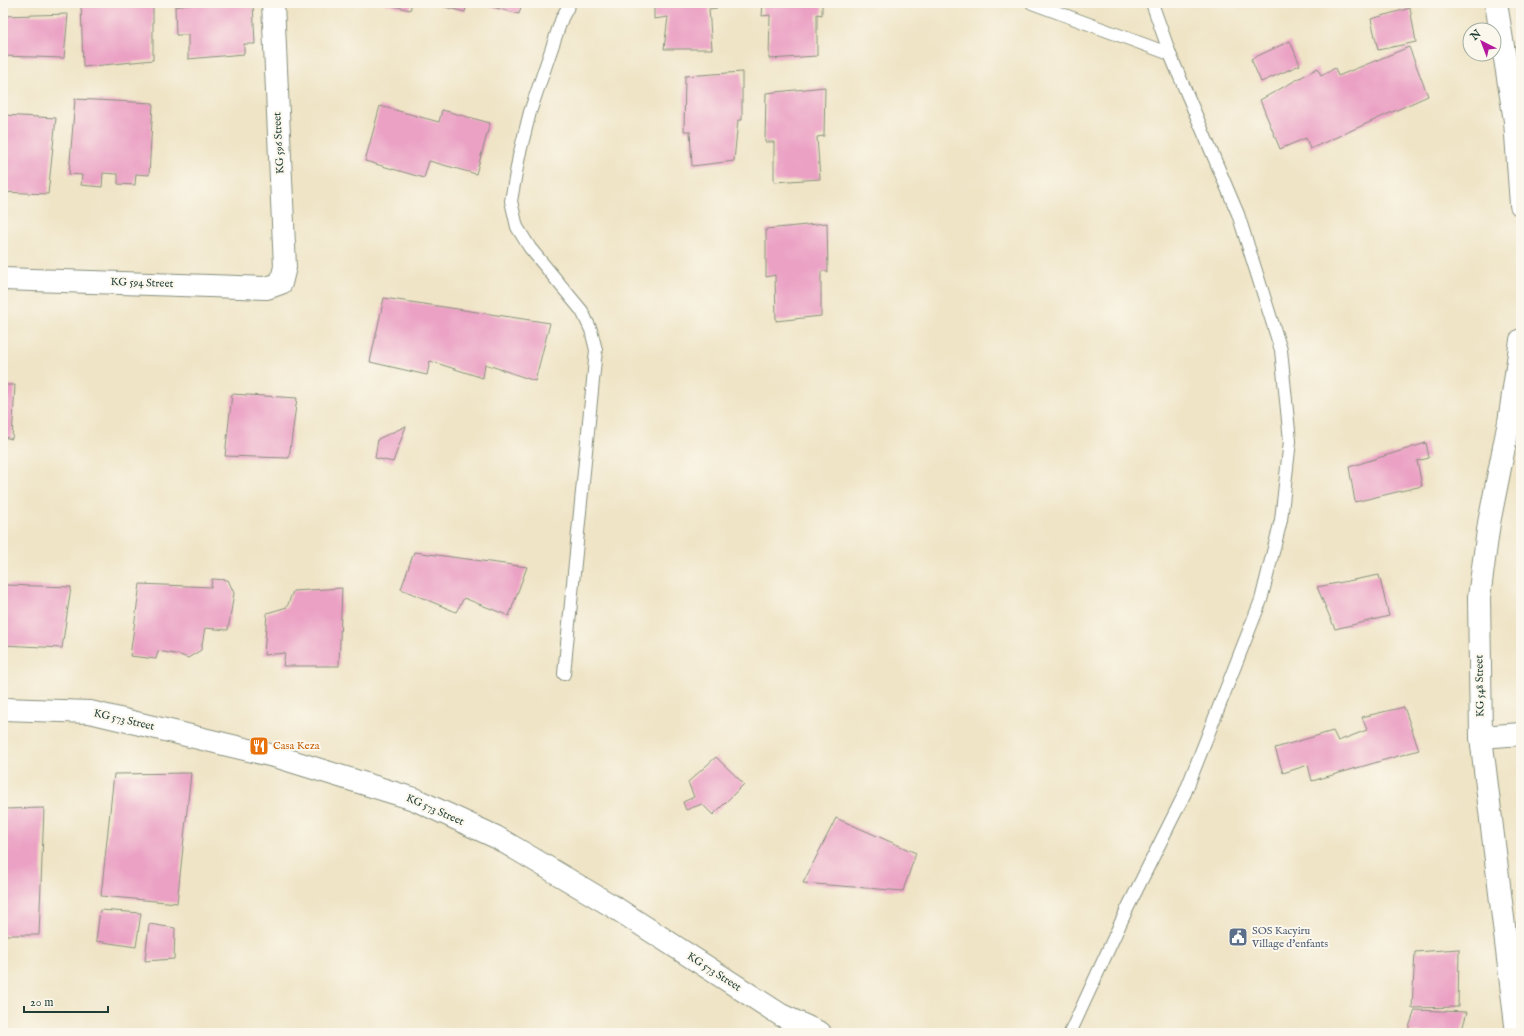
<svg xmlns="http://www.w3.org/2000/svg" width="1524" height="1036" viewBox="0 0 1524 1036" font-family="'IM FELL English',serif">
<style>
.building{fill:#eba1c4}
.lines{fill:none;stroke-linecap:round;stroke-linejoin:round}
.service-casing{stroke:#87907d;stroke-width:14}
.minor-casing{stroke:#87907d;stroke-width:24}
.tertiary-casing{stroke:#87907d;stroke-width:24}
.service{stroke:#fff;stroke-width:12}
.minor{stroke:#fff;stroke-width:22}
.tertiary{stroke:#fff;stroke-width:22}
.labels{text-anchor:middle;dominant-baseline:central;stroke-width:4;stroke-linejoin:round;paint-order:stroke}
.street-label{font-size:11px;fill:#1f3d34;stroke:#fbf7ec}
.food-label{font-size:11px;fill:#c56008;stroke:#fbf7ec;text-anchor:start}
.service-label{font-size:11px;fill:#4e5e75;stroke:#fbf7ec;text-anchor:start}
</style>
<rect width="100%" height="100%" fill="#fbf7ec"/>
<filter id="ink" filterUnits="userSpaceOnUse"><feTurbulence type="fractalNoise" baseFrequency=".025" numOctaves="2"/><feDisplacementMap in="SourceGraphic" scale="8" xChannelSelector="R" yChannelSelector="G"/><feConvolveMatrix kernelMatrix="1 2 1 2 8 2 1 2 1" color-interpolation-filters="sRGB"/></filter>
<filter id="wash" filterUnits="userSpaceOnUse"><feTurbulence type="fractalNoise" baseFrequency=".012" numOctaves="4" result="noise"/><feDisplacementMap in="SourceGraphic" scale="16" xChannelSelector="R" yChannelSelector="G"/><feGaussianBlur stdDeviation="0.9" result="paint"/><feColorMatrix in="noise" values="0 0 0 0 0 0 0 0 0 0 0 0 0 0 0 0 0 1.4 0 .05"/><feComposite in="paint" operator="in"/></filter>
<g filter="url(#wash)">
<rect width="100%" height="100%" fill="#efe4c6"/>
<g id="blocks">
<path class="building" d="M81 3H153V60L83 67Z
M200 3H253L255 44H244V54L188 59V35H176L175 7Z
M382 3H412L410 10Z
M429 3H467L465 12Z
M477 3H522L519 14Z
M654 3H717V8L709 9 712 49H664L668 17 654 19Z
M763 3H822V15L817 14V56L769 59 770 15 762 16Z
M1410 8 1416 42 1378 50 1371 19Z
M68 14 64 58 3 56V16Z
M1290 41 1300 65 1261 82 1251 59Z
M1409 47 1428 96 1310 149 1306 138 1280 149 1260 100 1318 68 1321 76 1335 68 1338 76Z
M742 72V120H738L734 161 692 166 690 131H684L685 76Z
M825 87 824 136 817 137 820 179 774 182V142H765L766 93Z
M75 99 153 103 149 175 136 174 135 185 118 184V174L103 173 102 187 81 185 82 175 69 174Z
M380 106 439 122 442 110 490 123 476 174 429 161 424 178 365 161Z
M3 115 56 118 48 194 3 192Z
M827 223 828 272 821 271V316L776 321 775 275 766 277V229Z
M384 298 550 323 535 381 485 364 483 378 430 361 427 375 370 362Z
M3 385H15L12 439 3 437Z
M232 394 297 398 289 458 225 456Z
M406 426 393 462 375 458 378 439Z
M1426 443 1429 458 1417 461 1422 486 1355 502 1349 467Z
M414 552 527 567 509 616 464 598 456 612 401 589Z
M1379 575 1389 616 1335 629 1317 587Z
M212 579 228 580 234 593 228 630 205 628 201 650 188 658 180 655 158 651 156 659 130 656 140 584 211 587Z
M5 585 71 587 62 648 3 645V603Z
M342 588 339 666H283L285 653 264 655 267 613 287 607 293 591Z
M1404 707 1419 750 1312 781 1308 765 1283 773 1275 748 1333 731 1338 741 1367 730 1362 717Z
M716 757 744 784 713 815 702 804 686 810 683 802 694 797 688 782Z
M191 773 177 903 101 896 114 774Z
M44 808 39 935H3V809Z
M836 818 916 853 903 891 803 883Z
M100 910 141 913 136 947 96 941Z
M149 924 175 928 174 959 145 961Z
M1459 949 1458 1007 1412 1008 1415 952Z
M1415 1010 1467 1012 1461 1033H1407Z"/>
</g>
</g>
<g filter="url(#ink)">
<use href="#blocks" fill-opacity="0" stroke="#87907d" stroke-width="1"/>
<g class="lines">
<defs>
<path id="service" d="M1032 3 1170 54
M564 674 596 350 591 330 582 311 530 248 517 227 511 201 519 156 530 112 562 18 570 3
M1070 1033 1127 909 1185 793 1261 600 1281 520 1290 441 1281 350 1238 214 1170 54 1152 3"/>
<path id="minor" d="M3 279 267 288 281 283 285 267 273 3
M3 709 90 712 278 757 414 799 496 837 614 907 781 1015 820 1033
M1481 737 1521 734"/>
<path id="tertiary" d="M1496 3 1515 121 1521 205
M1517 1033 1481 737 1479 597 1489 523 1509 422 1521 340"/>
</defs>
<use href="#service" class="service-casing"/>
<use href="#minor" class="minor-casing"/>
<use href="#tertiary" class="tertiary-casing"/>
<use href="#service" class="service"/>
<use href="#minor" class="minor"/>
<use href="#tertiary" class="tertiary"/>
</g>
</g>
<defs>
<symbol id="restaurant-square" viewBox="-11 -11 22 22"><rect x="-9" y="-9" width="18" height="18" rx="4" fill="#e8710a" stroke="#fbf7ec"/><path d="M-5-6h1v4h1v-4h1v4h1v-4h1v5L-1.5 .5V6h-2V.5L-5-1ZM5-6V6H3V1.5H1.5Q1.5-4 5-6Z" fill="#fff"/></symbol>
<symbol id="civic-square" viewBox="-11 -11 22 22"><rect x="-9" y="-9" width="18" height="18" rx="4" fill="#5c6f8a" stroke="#fbf7ec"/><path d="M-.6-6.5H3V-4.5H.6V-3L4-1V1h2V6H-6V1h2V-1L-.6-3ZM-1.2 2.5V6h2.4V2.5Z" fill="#fff"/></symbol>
</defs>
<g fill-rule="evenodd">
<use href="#restaurant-square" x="248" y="735" width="22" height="22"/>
<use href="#civic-square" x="1227" y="926" width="22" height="22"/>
</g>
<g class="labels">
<g class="street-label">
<text transform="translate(279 143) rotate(-93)">KG 596 Street</text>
<text transform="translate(142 283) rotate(2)">KG 594 Street</text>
<text transform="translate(1480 686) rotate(-91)">KG 548 Street</text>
<text transform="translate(124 720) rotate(13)">KG 573 Street</text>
<text transform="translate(435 810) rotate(24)">KG 573 Street</text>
<text transform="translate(714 972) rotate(33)">KG 573 Street</text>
</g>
<g class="food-label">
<text x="273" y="746">Casa Keza</text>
</g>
<g class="service-label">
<text x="1252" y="931">SOS Kacyiru<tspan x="1252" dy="13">Village d'enfants</tspan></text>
</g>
</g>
<rect width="1524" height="1036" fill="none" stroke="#fbf7ec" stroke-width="16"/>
<g transform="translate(1482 42) rotate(318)"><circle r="19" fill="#fbf7ec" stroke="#a3ada2"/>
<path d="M0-3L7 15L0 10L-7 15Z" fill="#b5179e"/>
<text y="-6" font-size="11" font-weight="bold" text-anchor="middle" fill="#1f3d34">N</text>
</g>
<path d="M24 1006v6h84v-6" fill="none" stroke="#1f3d34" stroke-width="2"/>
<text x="30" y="1006" font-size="12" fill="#1f3d34" stroke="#fbf7ec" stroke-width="3" paint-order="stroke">20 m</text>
</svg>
